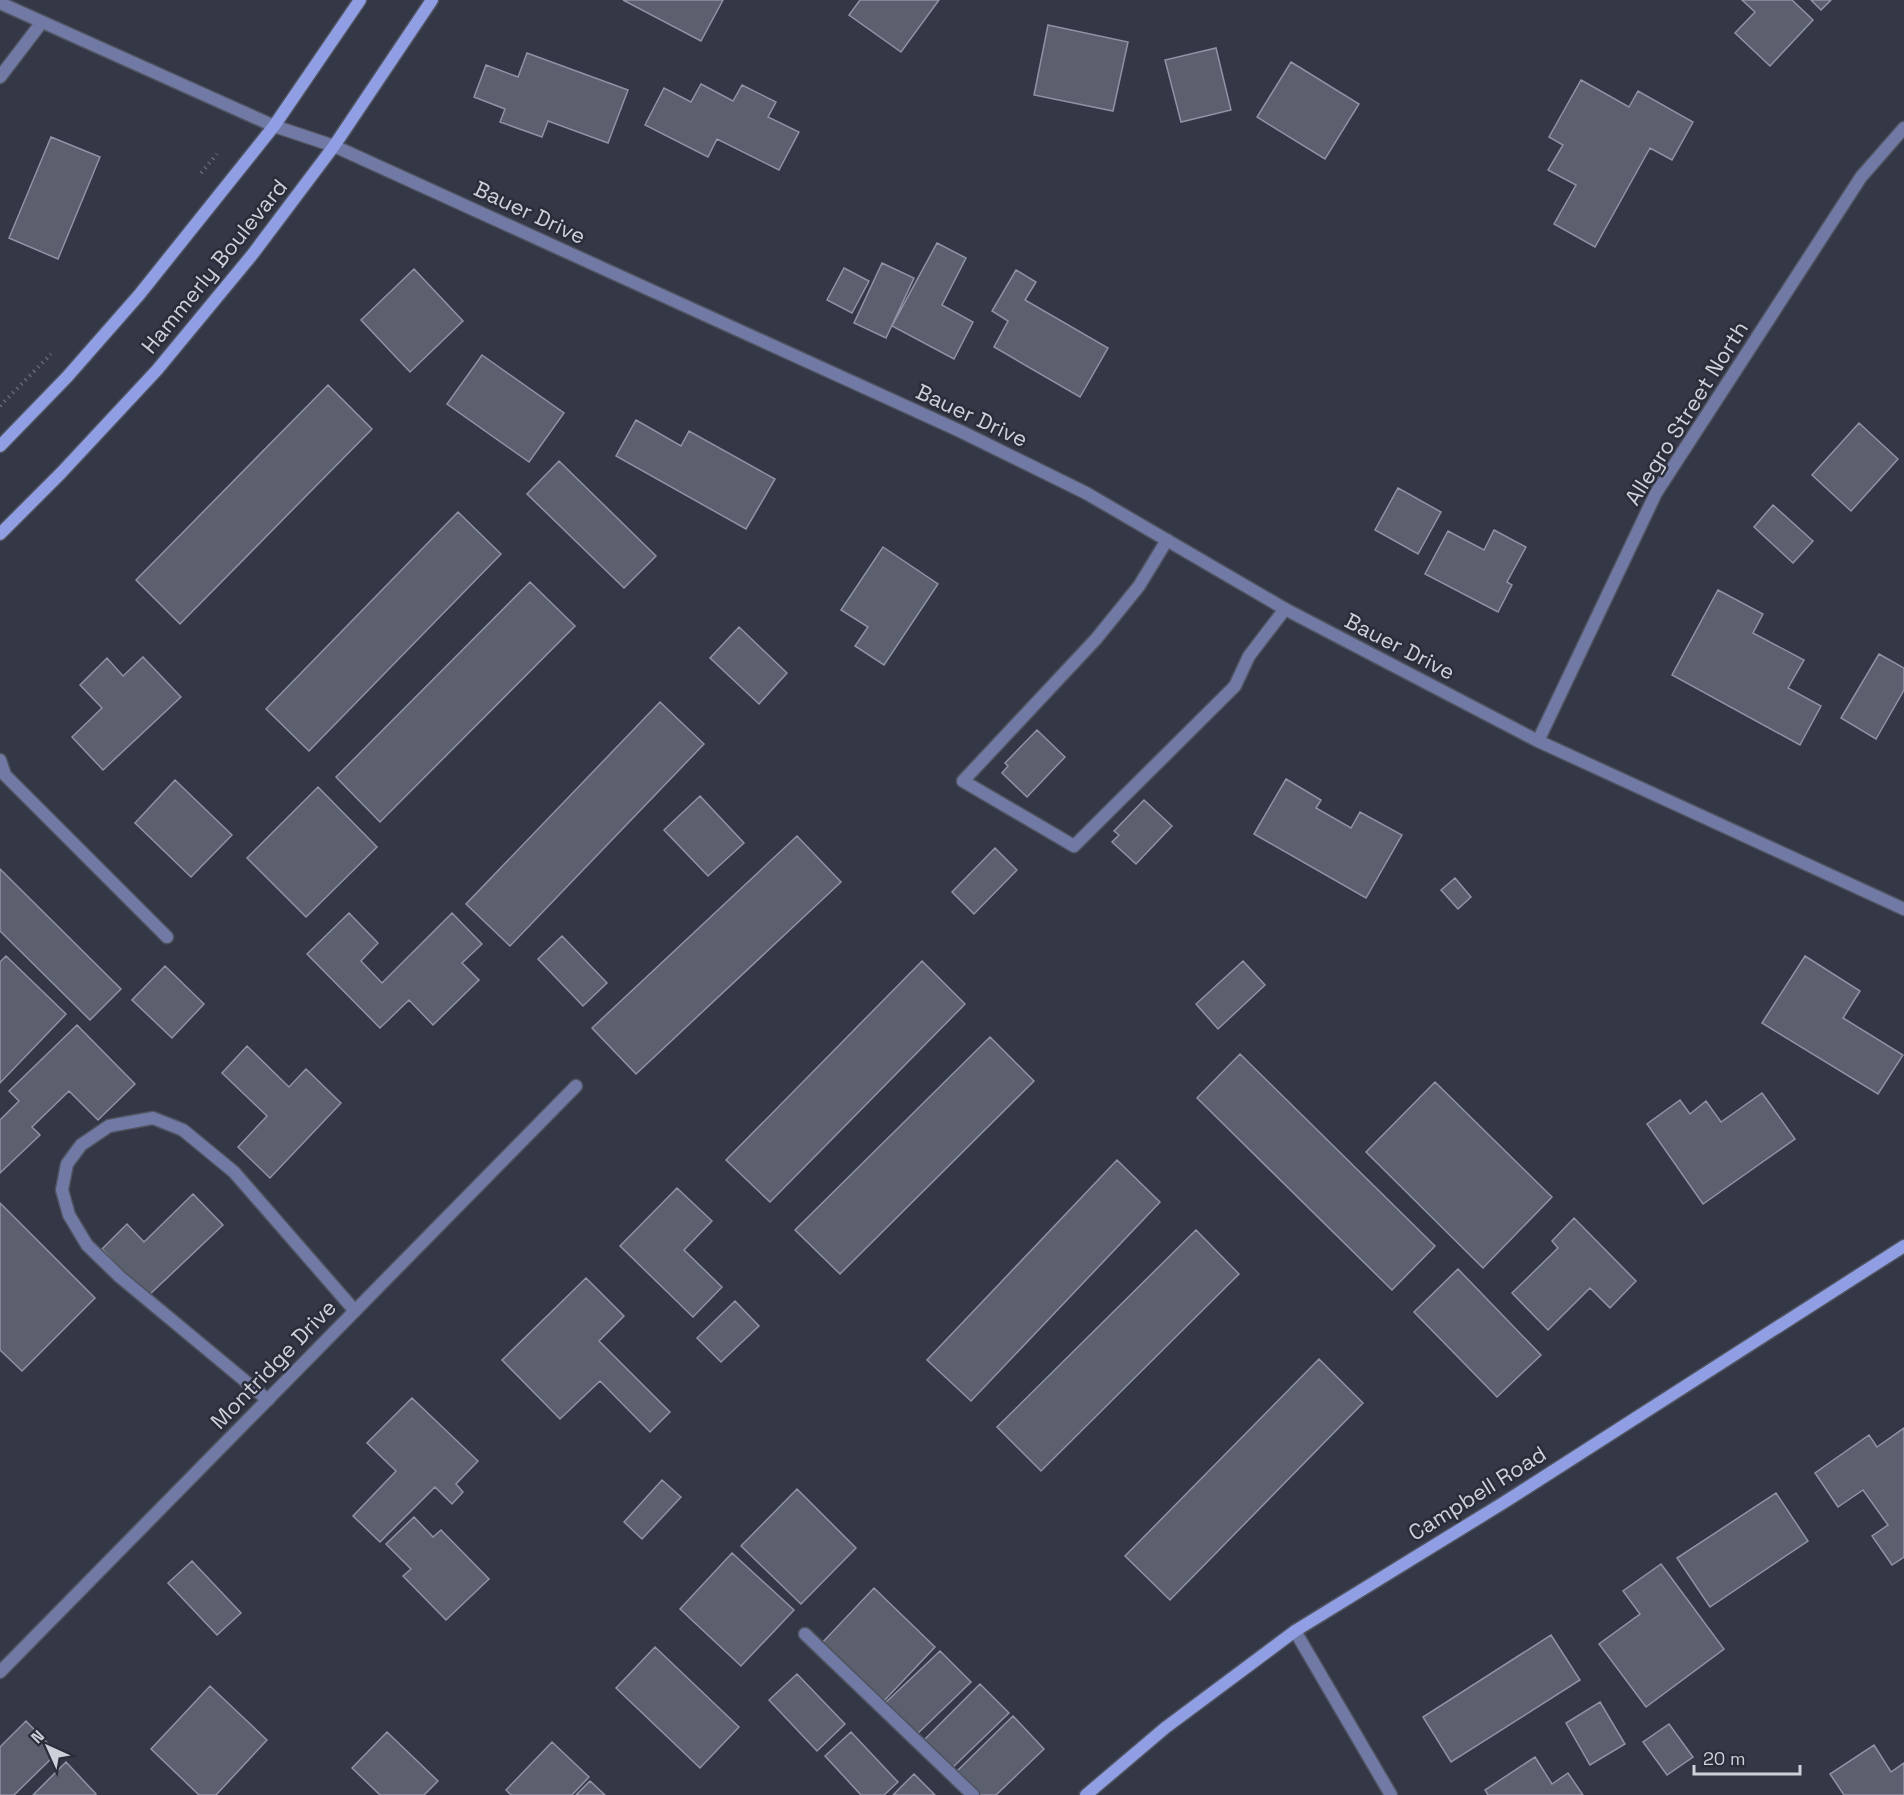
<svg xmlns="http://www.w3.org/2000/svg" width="1904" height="1795" viewBox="0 0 1904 1795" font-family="'Space Grotesk',sans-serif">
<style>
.building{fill:#5b5f6e;stroke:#8f93a4;stroke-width:1.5}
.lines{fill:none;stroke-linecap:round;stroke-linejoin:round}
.lane-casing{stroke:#505360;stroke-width:15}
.street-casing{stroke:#505360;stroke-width:15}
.secondary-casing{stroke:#505360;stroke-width:15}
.path{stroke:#666975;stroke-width:4;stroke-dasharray:1.5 4.5;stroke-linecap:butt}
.lane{stroke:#717aa5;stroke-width:12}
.street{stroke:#717aa5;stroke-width:12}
.secondary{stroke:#909fe3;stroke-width:12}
.labels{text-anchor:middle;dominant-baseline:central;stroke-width:5;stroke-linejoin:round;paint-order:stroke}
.street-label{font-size:22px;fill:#cfd1da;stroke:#2a2d3a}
</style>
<rect width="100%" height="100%" fill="#343745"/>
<path class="building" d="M623 0H723L701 41Z
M860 0H939L901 52 849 15Z
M1742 0H1792L1813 20 1770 66 1735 33 1755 12Z
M1811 0H1831L1821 10Z
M1048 25 1128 42 1113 111 1034 95Z
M1216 48 1231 110 1181 122 1165 60Z
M527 53 628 90 608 143 548 121 542 137 500 122 505 109 474 97 486 65 518 77Z
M1291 62 1359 104 1325 159 1257 117Z
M1581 80 1629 107 1638 91 1693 122 1672 160 1650 148 1595 247 1554 224 1576 185 1548 170 1563 145 1549 137Z
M701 84 733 101 742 85 776 102 768 117 799 132 779 170 717 139 708 157 645 125 664 88 691 102Z
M51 137 100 157 58 259 9 238Z
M937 243 966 258 942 305 973 322 954 359 892 326Z
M882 263 914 278 886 338 854 323Z
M844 268 869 281 852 313 827 300Z
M414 269 463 321 410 372 361 320Z
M1016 270 1036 282 1025 300 1108 348 1080 397 994 347 1008 321 992 311Z
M482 355 564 413 529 462 447 404Z
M328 385 372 429 180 624 136 580Z
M636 420 681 446 689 431 775 479 746 529 616 456Z
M1859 423 1898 459 1851 511 1812 475Z
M559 461 656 556 624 588 527 494Z
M1398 488 1441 512 1418 554 1375 530Z
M1773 505 1813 541 1793 563 1754 527Z
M458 512 501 554 309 751 266 709Z
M1494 530 1526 547 1507 582 1512 585 1498 612 1425 574 1448 531 1484 550Z
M883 547 938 584 884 665 855 646 868 627 841 610Z
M530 582 575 626 380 822 336 777Z
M1718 590 1763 614 1753 633 1804 660 1788 688 1821 706 1800 745 1672 675Z
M739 627 787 673 759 704 710 658Z
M1879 654 1904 668V690L1876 739 1841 718Z
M143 657 181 697 103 770 72 737 102 708 80 685 107 658 123 676Z
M660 702 704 744 510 946 466 904Z
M1037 730 1065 757 1027 797 1002 773 1008 766 1005 763Z
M1286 779 1321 800 1316 808 1351 828 1360 812 1402 835 1366 898 1254 834Z
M175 780 232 835 191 877 135 823Z
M318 787 377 847 306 917 247 858Z
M700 796 744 843 708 876 664 830Z
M1144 800 1172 826 1136 864 1112 842 1119 835 1114 831Z
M797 836 841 882 636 1074 592 1028Z
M995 848 1017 870 974 914 952 892Z
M0 869 121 989 90 1020 0 931Z
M1455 878 1471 897 1458 909 1441 890Z
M349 913 378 943 361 961 382 983 452 913 482 944 462 963 479 980 433 1025 409 1000 380 1028 307 954Z
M562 936 607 983 583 1006 538 959Z
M6 956 66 1014 0 1083V962Z
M1805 956 1860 991 1843 1018 1903 1055 1878 1094 1762 1023Z
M922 961 965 1004 770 1202 726 1160Z
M1243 961 1265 985 1218 1029 1196 1004Z
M165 966 204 1004 172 1038 132 1000Z
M77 1025 135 1084 98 1120 69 1091 32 1127 40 1135 0 1173V1120L19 1101 9 1091Z
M990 1037 1034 1081 840 1274 795 1230Z
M247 1046 289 1087 306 1069 341 1103 270 1178 238 1147 267 1116 222 1073Z
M1240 1054 1435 1246 1392 1290 1197 1098Z
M1435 1082 1552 1197 1483 1268 1366 1152Z
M1762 1093 1795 1139 1703 1204 1647 1124 1680 1100 1690 1114 1706 1101 1721 1122Z
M1117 1160 1160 1202 971 1401 927 1360Z
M677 1188 712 1221 684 1250 722 1287 693 1317 620 1246Z
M193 1194 223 1225 147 1297 102 1249 127 1224 144 1242Z
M0 1203 95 1298 22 1371 0 1350Z
M1574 1218 1636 1281 1610 1308 1590 1288 1548 1330 1512 1293 1558 1248 1552 1241Z
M1196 1230 1239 1274 1041 1471 997 1427Z
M1458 1269 1541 1355 1497 1397 1414 1312Z
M586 1278 624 1316 599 1341 670 1412 650 1432 600 1381 560 1419 502 1360Z
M735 1301 759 1326 721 1362 697 1338Z
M1319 1359 1363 1403 1170 1600 1125 1556Z
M412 1398 478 1461 456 1484 463 1492 452 1504 435 1487 380 1542 353 1516 396 1471 367 1443Z
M1904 1428V1557L1892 1565 1872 1536 1888 1525 1863 1490 1838 1507 1815 1473 1869 1435 1877 1447Z
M662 1480 681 1497 642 1539 624 1522Z
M797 1489 856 1548 801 1604 741 1546Z
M1776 1493 1808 1541 1710 1607 1677 1558Z
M414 1517 433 1537 441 1530 489 1579 446 1620 403 1576 411 1569 386 1544Z
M732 1553 794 1610 741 1666 680 1609Z
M192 1561 241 1613 217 1635 168 1583Z
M1661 1564 1724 1649 1646 1707 1599 1644 1640 1614 1623 1591Z
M874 1588 935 1647 882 1703 821 1644Z
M1551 1635 1580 1680 1451 1762 1423 1717Z
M655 1647 739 1727 700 1768 616 1688Z
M940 1651 971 1682 914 1737 883 1705Z
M797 1674 845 1724 817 1751 769 1700Z
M980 1684 1009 1713 949 1771 921 1743Z
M210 1686 267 1740 216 1795H199L151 1749Z
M1600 1702 1625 1744 1590 1765 1566 1723Z
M1013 1716 1044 1749 996 1795H976L955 1773Z
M26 1721 57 1753 14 1795H0V1747Z
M1669 1724 1693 1757 1667 1775 1643 1742Z
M387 1732 438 1781 424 1795H380L352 1768Z
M851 1732 898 1782 884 1795H861L825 1756Z
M552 1742 589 1777 572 1795H511L506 1790Z
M1874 1745 1891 1772 1904 1763V1795H1844L1830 1774Z
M1535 1757 1552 1784 1568 1773 1583 1795H1488L1485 1790Z
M66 1762 96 1794 95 1795H33Z
M914 1774 935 1795H893Z
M590 1781 605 1795H576Z"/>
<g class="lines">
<defs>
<path id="lane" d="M0 77 42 22
M1167 540 1139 586 1096 639 963 781 1074 846 1235 686 1249 656 1285 609
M0 760 5 775 167 937
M268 1400 120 1277 87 1245 69 1215 62 1190 67 1164 81 1145 109 1126 153 1118 183 1130 234 1172 355 1311"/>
<path id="street" d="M0 3 274 126 334 146 960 431 1086 493 1285 609 1538 741 1904 909
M1538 741 1656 493 1861 177 1904 128
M1295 1631 1391 1795
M805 1634 973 1795
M0 1672 576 1086"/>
<path id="secondary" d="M0 446 67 377 139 295 274 126 360 0
M0 534 61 473 157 370 252 255 334 146 432 0
M1086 1795 1165 1728 1295 1631 1503 1503 1904 1246"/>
</defs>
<use href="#lane" class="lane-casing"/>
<use href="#street" class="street-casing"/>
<use href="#secondary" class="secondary-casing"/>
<path class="path" d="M201 173 217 154
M0 406 51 354"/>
<use href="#lane" class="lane"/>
<use href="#street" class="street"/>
<use href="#secondary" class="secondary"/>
</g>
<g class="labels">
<g class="street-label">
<text transform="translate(530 212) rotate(25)">Bauer Drive</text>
<text transform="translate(214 266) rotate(-51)">Hammerly Boulevard</text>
<text transform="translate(1686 413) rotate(-58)">Allegro Street North</text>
<text transform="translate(972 415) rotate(25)">Bauer Drive</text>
<text transform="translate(1400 646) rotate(27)">Bauer Drive</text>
<text transform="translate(273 1364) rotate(-46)">Montridge Drive</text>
<text transform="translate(1477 1493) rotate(-32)">Campbell Road</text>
</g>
</g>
<g transform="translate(48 1747) rotate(315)" stroke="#2a2d3a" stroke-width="4.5" paint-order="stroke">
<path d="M0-4.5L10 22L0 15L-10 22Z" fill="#cfd1da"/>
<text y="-9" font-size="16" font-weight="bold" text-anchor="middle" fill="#cfd1da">N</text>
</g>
<path d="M1694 1765v9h106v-9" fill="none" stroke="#cfd1da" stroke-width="3"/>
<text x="1703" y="1765" font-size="18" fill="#cfd1da" stroke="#2a2d3a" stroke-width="4.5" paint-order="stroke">20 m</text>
</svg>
